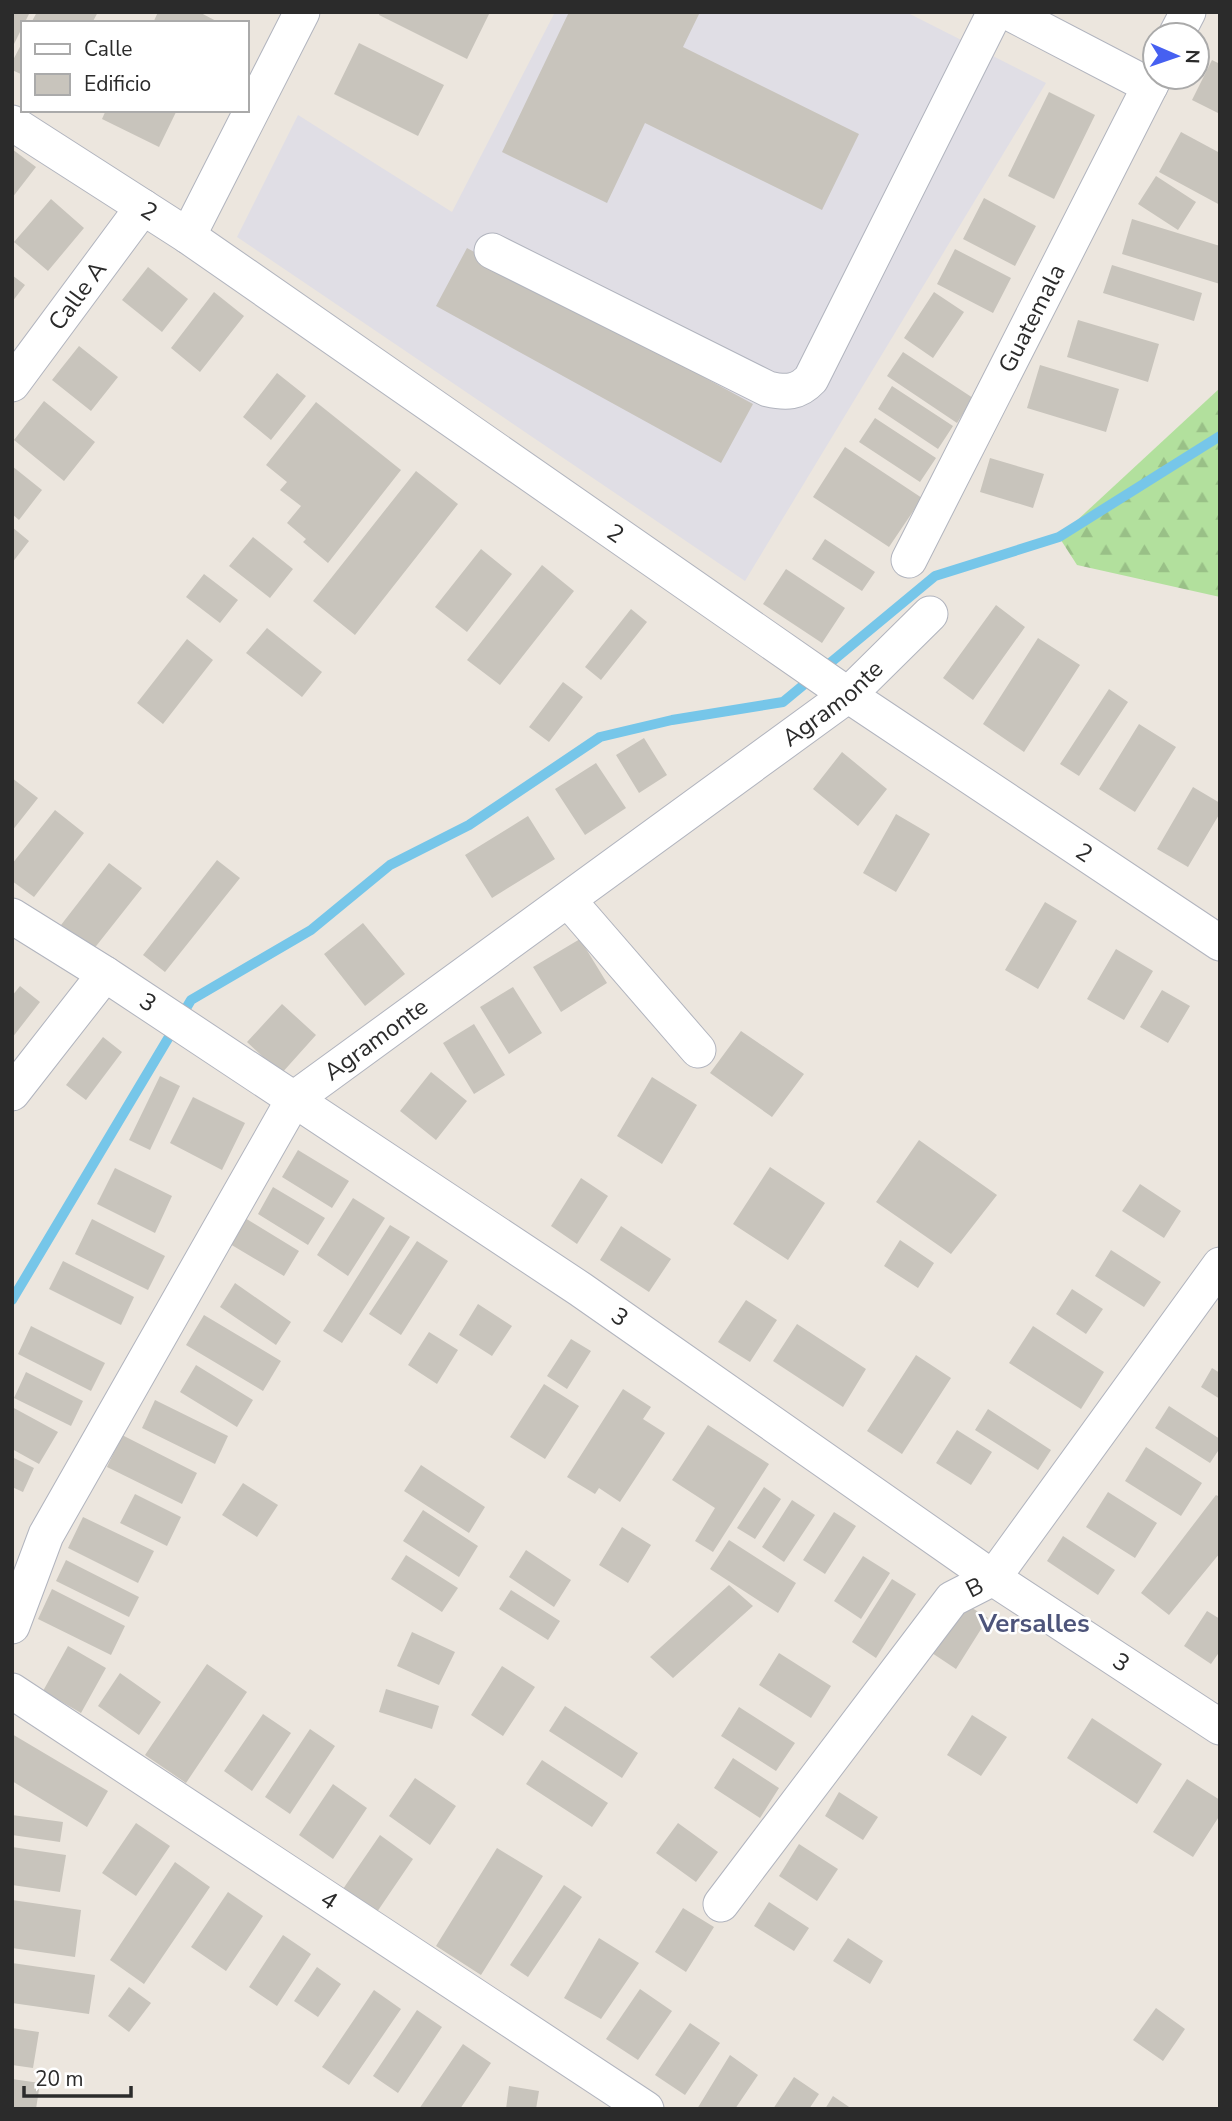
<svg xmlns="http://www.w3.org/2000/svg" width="1232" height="2121" viewBox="0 0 1232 2121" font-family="'Nunito Sans',sans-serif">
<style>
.industrial{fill:#e0dee5}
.forest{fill:url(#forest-firs)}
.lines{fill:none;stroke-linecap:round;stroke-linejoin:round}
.stream{stroke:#76c6e9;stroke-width:10}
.building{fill:#c8c4bc}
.minor-casing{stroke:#b1b4be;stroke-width:37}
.minor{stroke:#fff;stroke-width:35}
.labels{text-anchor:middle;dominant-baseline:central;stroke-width:5;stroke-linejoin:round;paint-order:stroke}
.street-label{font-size:24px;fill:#2b2b2b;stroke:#fff}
.neighbourhood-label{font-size:26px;font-weight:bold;fill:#4d547a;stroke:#fff}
</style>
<defs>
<pattern id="forest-firs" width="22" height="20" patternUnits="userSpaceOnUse" patternTransform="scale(1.75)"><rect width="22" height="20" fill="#b2e09d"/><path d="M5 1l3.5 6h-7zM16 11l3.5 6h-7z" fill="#99c087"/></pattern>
</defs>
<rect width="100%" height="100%" fill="#ece6de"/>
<path class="industrial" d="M555 12H906L1046 83 745 581 237 237 298 115 452 212Z"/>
<path class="forest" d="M1220 388V597L1077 565 1059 537Z"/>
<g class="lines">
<path class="stream" d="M12 1300 191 1000 311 930 390 865 469 825 600 737 672 720 783 702 935 576 1059 537 1220 436"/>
</g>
<path class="building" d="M12 12H30L12 48Z
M37 12H98L92 23H31Z
M158 12H199L220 23H153Z
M380 12H490L467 59 379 15Z
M569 12H700L683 47 859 134 822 210 645 123 607 203 502 152Z
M23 41V75L12 70V62Z
M359 43 444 85 418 136 334 94Z
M1212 60 1220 64V114L1192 100Z
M1049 92 1095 115 1054 199 1008 176Z
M106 110H177L159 147 102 119Z
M1181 132 1220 153V205L1159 172Z
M12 149 36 167 12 198Z
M1156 176 1196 202 1178 230 1138 204Z
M984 198 1036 226 1015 266 963 239Z
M51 199 84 228 48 271 14 242Z
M1132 219 1220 246V284L1122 254Z
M467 248 753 404 721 463 436 306Z
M955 249 1011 278 993 313 937 284Z
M1112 265 1202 293 1194 321 1103 293Z
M148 267 188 299 162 332 122 300Z
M12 275 25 285 12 302Z
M214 292 244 316 200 372 171 348Z
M934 292 964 312 933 358 904 338Z
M1078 320 1159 344 1148 382 1067 357Z
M79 346 118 377 91 411 52 380Z
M903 352 973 398 957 423 887 376Z
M1040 365 1119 389 1106 432 1027 408Z
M277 373 306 396 271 440 243 417Z
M892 386 953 426 938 449 878 409Z
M44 401 95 442 64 481 14 440Z
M316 402 401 470 328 563 303 542 306 539 287 523 301 506 280 490 287 482 266 465Z
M875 418 936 458 920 482 859 442Z
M845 447 922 498 889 547 813 497Z
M990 458 1044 474 1033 508 980 492Z
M12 466 42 490 19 520 12 514Z
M416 471 458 504 355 635 313 601Z
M12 527 29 541 12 563Z
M253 537 293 569 270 598 229 566Z
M825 539 875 572 862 591 812 559Z
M481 549 512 574 467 632 435 607Z
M542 565 574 591 500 685 467 660Z
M786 569 845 608 822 643 763 604Z
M204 574 238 600 220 623 186 597Z
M996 605 1025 627 973 700 943 678Z
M631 609 647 622 601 680 585 667Z
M267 628 322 672 302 697 246 653Z
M1038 638 1080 665 1024 752 983 724Z
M187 639 213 660 163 724 137 703Z
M563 682 583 697 549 742 529 727Z
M1109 689 1128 702 1079 776 1060 764Z
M1139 724 1176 747 1135 812 1099 789Z
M644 738 667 775 639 793 616 755Z
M842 752 887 789 858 826 813 789Z
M596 763 626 808 585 835 555 789Z
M12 778 38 798 12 831Z
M1193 787 1220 803V813L1188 867 1157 849Z
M55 810 84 833 34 897 12 881V864Z
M896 814 930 834 896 892 863 873Z
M528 816 555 859 492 898 465 855Z
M217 860 240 878 165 972 143 955Z
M109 863 142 888 93 950 61 925Z
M1045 902 1077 921 1038 989 1005 970Z
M363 923 405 974 365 1006 324 954Z
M580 939 607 983 561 1012 533 967Z
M1116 949 1153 971 1124 1020 1087 999Z
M20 986 40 1002 12 1038V996Z
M513 987 542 1033 509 1054 480 1007Z
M1162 990 1190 1006 1168 1043 1140 1027Z
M282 1004 316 1035 281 1074 247 1042Z
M474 1024 505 1075 474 1094 443 1043Z
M741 1031 804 1074 772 1117 710 1073Z
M103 1037 122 1052 86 1100 66 1085Z
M431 1072 467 1101 436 1140 400 1111Z
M160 1076 180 1086 150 1150 129 1140Z
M652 1077 697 1105 662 1164 617 1136Z
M193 1097 245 1123 222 1170 170 1143Z
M919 1140 997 1195 951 1254 876 1202Z
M298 1150 349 1181 332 1208 282 1177Z
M770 1167 825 1203 788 1260 733 1224Z
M115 1168 172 1196 155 1233 97 1204Z
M581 1178 608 1196 577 1244 551 1226Z
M1140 1184 1181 1211 1164 1238 1122 1211Z
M273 1187 325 1218 308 1245 258 1214Z
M353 1198 385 1218 348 1276 317 1255Z
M245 1218 299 1251 284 1276 230 1244Z
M92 1219 165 1256 148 1290 75 1254Z
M390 1225 410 1237 342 1343 323 1331Z
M621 1226 671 1259 649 1292 600 1260Z
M900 1240 934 1263 918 1288 884 1266Z
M417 1241 448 1261 401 1335 369 1314Z
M1111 1250 1161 1282 1144 1307 1095 1276Z
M63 1261 134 1297 121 1325 49 1289Z
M235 1283 291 1322 276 1345 220 1307Z
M1072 1289 1103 1309 1086 1334 1056 1314Z
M746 1300 777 1320 750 1362 718 1342Z
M478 1304 512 1326 492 1356 459 1335Z
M204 1315 281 1361 263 1391 186 1345Z
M797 1324 866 1369 843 1407 773 1361Z
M31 1326 105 1363 91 1391 18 1354Z
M1033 1326 1104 1372 1081 1409 1009 1363Z
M429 1332 458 1350 437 1384 408 1365Z
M571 1339 591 1351 567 1389 547 1376Z
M916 1355 951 1378 902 1454 867 1431Z
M196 1365 253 1400 237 1427 180 1392Z
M1212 1368 1220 1373V1399L1201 1387Z
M26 1372 83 1401 71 1426 14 1398Z
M544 1384 579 1406 545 1459 510 1437Z
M623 1389 651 1407 643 1419 665 1433 620 1502 599 1488 595 1494 567 1477Z
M155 1400 228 1436 215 1464 142 1428Z
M1169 1406 1220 1439V1448L1210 1463 1155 1428Z
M12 1407 58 1432 39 1464 12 1449Z
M988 1409 1051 1450 1038 1470 975 1430Z
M708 1425 769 1464 713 1552 695 1541 715 1508 672 1480Z
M957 1430 992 1452 971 1485 936 1463Z
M122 1435 197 1473 182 1504 107 1467Z
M1146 1447 1202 1483 1181 1516 1125 1481Z
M12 1457 34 1468 23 1492 12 1487Z
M421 1465 485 1507 469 1533 404 1491Z
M243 1483 278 1505 257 1537 222 1515Z
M764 1487 781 1499 755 1539 737 1528Z
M1108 1492 1157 1523 1135 1558 1086 1527Z
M135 1494 181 1517 167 1546 120 1523Z
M1216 1495 1220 1497V1553L1169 1615 1141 1593Z
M792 1500 815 1515 784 1562 762 1547Z
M423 1510 478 1546 459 1577 403 1541Z
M834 1512 856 1526 825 1574 803 1560Z
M83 1517 154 1551 138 1583 68 1548Z
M622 1527 651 1545 628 1583 599 1565Z
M1063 1536 1115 1570 1098 1595 1047 1561Z
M729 1540 796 1583 778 1613 710 1569Z
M526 1550 571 1580 554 1607 509 1577Z
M406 1555 458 1588 442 1612 391 1579Z
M863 1556 890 1573 861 1619 834 1601Z
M66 1560 139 1597 129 1617 56 1581Z
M892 1579 916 1594 876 1658 852 1642Z
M729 1585 753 1606 673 1678 650 1657Z
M52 1589 125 1626 111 1655 38 1619Z
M511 1590 560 1621 548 1640 499 1609Z
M961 1601 988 1618 956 1669 929 1651Z
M1207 1611 1220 1619V1651L1211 1664 1184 1646Z
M412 1632 455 1652 439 1685 397 1666Z
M68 1646 106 1668 81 1713 43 1691Z
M779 1653 831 1686 811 1718 759 1685Z
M207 1664 247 1692 186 1783 145 1755Z
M502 1666 535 1687 503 1736 471 1715Z
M120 1673 161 1702 139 1735 98 1706Z
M386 1689 439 1706 432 1729 379 1712Z
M565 1706 638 1753 622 1778 549 1731Z
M739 1707 795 1743 776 1771 721 1736Z
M263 1714 291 1733 252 1791 224 1771Z
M972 1715 1007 1737 981 1776 947 1755Z
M1092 1718 1162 1764 1137 1804 1067 1758Z
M310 1729 335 1746 290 1814 265 1797Z
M12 1734 108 1791 87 1827 12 1781Z
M733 1758 779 1788 760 1818 714 1788Z
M542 1760 608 1803 592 1827 526 1784Z
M415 1778 456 1806 430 1845 389 1816Z
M1187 1779 1220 1800V1815L1193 1857 1153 1832Z
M333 1784 367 1808 333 1859 299 1835Z
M839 1792 878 1817 863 1840 825 1816Z
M12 1815 63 1822 60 1842 12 1835Z
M136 1823 170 1846 136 1896 102 1873Z
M678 1823 718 1852 696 1882 656 1853Z
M380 1835 413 1859 377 1912 343 1889Z
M799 1844 838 1869 817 1901 779 1876Z
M12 1847 66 1855 60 1892 12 1885Z
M497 1848 543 1876 481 1975 436 1946Z
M175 1862 210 1887 144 1984 110 1960Z
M564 1885 582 1897 528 1977 510 1965Z
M228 1892 263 1916 226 1971 191 1947Z
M12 1900 81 1910 75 1957 12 1948Z
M769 1902 809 1928 794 1951 754 1926Z
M683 1908 714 1927 686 1972 655 1952Z
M283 1935 311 1954 277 2006 249 1987Z
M599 1938 639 1963 601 2019 564 1998Z
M848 1938 883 1961 870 1984 833 1961Z
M12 1963 95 1975 89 2014 12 2003Z
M317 1967 341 1984 318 2017 294 2001Z
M129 1987 151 2003 129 2032 108 2016Z
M640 1989 672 2011 638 2060 606 2039Z
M374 1990 401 2009 349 2085 322 2067Z
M1156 2008 1185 2029 1163 2061 1133 2040Z
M417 2010 442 2027 398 2093 373 2076Z
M690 2023 720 2043 685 2095 655 2075Z
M12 2028 39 2032 33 2068 12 2065Z
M463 2044 491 2063 460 2109H419Z
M730 2055 758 2075 735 2109H697Z
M794 2077 819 2094 809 2109H773Z
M12 2079 40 2083 36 2109 12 2107Z
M509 2086 539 2091 536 2109H506Z
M833 2096 852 2109H825Z"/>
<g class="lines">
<defs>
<g id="minor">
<path d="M1008 12 1150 86"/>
<path d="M1176 35 1188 12"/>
<path id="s1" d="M12 123 188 236 848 695 1220 943"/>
<path d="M188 236 302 12"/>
<path d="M492 251 768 389C786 393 798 393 811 379L995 12"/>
<path id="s2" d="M12 384 143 207"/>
<path id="s3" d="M909 560 1155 76"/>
<path d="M568 900 698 1050"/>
<path id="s4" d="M12 916 105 974 580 1289 993 1578 1220 1727"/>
<path d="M12 1093 105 974"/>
<path id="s5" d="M12 1626 46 1535 294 1099 848 695 930 614"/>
<path id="s6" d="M12 1691 646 2109"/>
<path id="s7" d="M721 1904 952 1599 993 1578 1220 1265"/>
</g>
</defs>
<use href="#minor" class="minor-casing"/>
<use href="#minor" class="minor"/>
</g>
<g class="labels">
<g class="street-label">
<text stroke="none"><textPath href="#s1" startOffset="163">2</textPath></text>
<text stroke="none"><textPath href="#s2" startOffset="110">Calle A</textPath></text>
<text stroke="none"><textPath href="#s3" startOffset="271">Guatemala</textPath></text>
<text stroke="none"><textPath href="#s1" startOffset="730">2</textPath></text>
<text stroke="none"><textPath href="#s5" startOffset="1267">Agramonte</textPath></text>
<text stroke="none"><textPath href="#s1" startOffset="1297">2</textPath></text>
<text stroke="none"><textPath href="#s4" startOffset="161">3</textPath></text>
<text stroke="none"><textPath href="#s5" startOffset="700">Agramonte</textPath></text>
<text stroke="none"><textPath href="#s4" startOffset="728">3</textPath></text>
<text stroke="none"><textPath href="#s7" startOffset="408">B</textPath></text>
<text stroke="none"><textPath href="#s4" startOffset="1337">3</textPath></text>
<text stroke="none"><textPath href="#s6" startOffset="380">4</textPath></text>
</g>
<g class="neighbourhood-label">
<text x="1034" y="1623">Versalles</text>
</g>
</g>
<rect width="1232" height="2121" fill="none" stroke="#2b2b2b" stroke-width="28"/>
<rect x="21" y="21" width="228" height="91" fill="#ffffff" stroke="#aaaaaa" stroke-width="2"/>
<rect x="35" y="44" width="35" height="10" fill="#ffffff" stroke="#aaaaaa" stroke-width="2"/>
<text x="84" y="56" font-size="21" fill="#2b2b2b">Calle</text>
<rect x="35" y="74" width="35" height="21" fill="#c8c4bc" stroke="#aaaaaa" stroke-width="2"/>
<text x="84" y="91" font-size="21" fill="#2b2b2b">Edificio</text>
<g transform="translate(1176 56) rotate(92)"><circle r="33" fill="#ffffff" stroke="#aaaaaa" stroke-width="2"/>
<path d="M0-5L12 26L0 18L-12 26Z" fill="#4660f1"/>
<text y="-10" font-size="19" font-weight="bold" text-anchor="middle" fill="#2b2b2b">N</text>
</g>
<path d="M24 2086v10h107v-10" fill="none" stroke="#2b2b2b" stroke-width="3.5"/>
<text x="35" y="2086" font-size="21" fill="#2b2b2b" stroke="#ffffff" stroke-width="5" paint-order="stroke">20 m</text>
</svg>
